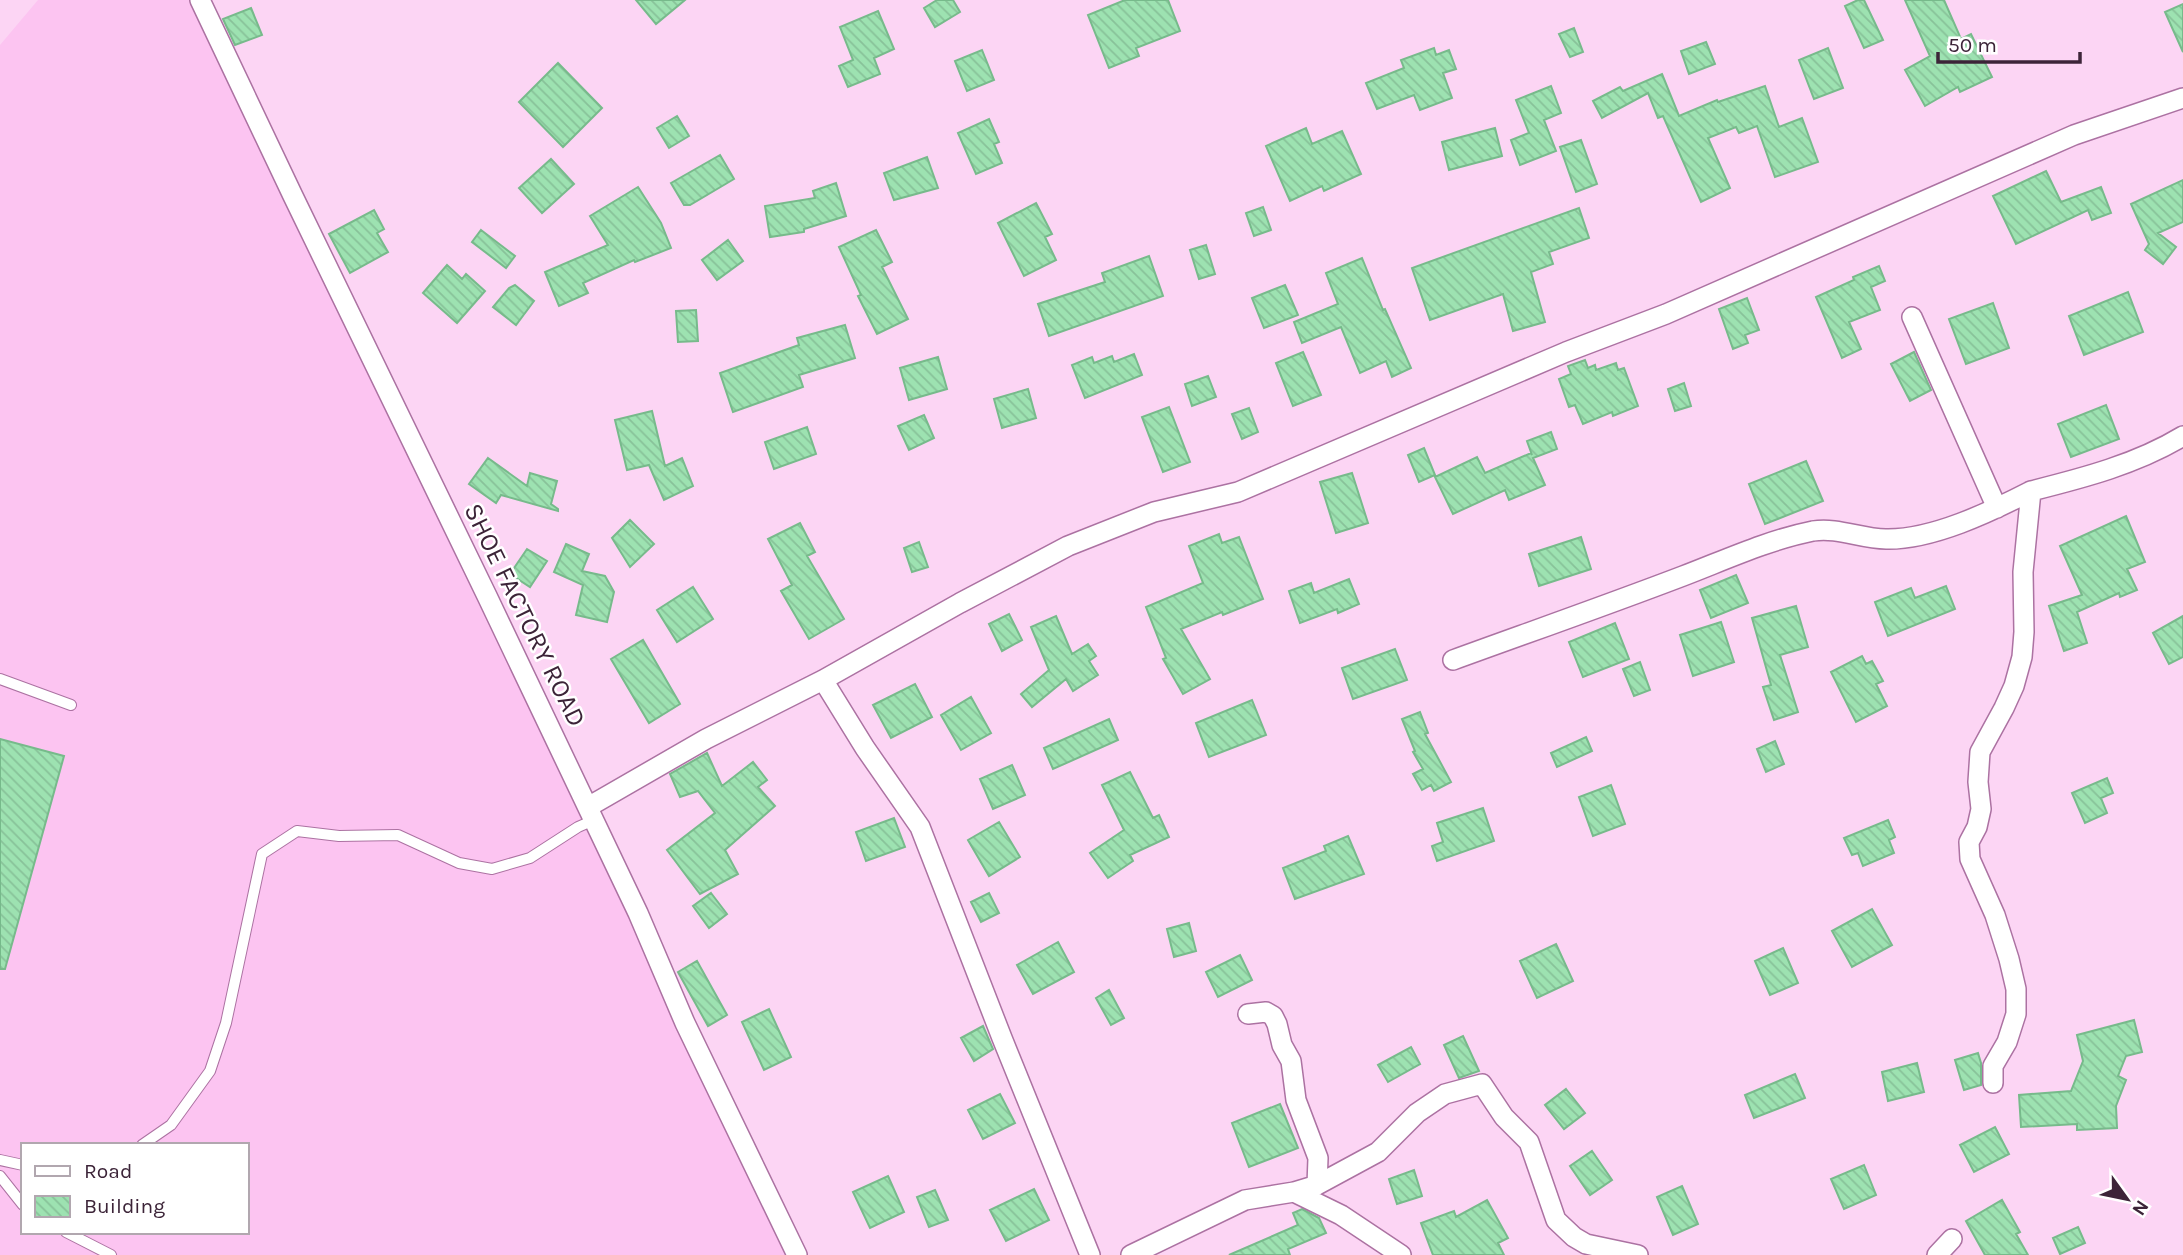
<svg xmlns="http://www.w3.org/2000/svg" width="2183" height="1255" viewBox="0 0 2183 1255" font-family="Karla,sans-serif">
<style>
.built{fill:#fcc4f1;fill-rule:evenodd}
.building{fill:url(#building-back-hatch);stroke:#77ba8b;stroke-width:2}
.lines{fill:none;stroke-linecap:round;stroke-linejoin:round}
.lane-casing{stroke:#ac72a2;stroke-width:12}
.street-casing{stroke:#ac72a2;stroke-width:22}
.lane{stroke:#fff;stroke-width:10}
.street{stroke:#fff;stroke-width:19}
.labels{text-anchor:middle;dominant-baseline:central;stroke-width:5;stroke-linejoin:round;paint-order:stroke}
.street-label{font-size:26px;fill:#3c2438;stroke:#fff}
</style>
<defs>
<pattern id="building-back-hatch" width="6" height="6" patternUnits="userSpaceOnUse" patternTransform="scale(1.75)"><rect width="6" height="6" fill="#9de2b1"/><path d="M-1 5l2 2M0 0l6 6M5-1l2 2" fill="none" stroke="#88c299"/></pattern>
</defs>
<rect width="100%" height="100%" fill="#fcd5f4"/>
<path class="built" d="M38 0H195L795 1255H0V45ZM23 1145H247V1232H23Z"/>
<path class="building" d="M636 0H685L656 24Z
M937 0H953L960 12 935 27 924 8Z
M1125 0H1168L1180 31 1136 48 1139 56 1109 68 1088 15Z
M1858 0H1864L1883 40 1864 48 1845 6Z
M1905 0H1944L1961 39 1971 34 1992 77 1960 92 1958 87 1925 106 1905 70 1930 56Z
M2183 4V52L2165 12Z
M251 8 262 35 235 45 223 19Z
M878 11 894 49 874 58 880 74 848 87 839 66 853 60 840 27Z
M1574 28 1583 52 1570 57 1559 34Z
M1706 42 1715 64 1689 74 1681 51Z
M1434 48 1436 55 1449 50 1456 69 1443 73 1452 98 1420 110 1414 95 1377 109 1366 83 1404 68 1401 60Z
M1828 48 1843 88 1814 99 1799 60Z
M982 50 994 80 967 91 955 61Z
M558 63 602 108 563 147 519 102Z
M1662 74 1679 116 1717 100 1718 102 1765 86 1779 127 1802 118 1818 162 1775 177 1757 126 1739 133 1736 127 1708 138 1730 188 1701 202 1663 116 1658 118 1648 93 1602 118 1593 101 1620 87 1623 91Z
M1551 86 1561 113 1544 120 1556 151 1520 165 1511 140 1529 133 1516 100Z
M677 116 689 136 669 148 657 128Z
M989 119 999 142 994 144 1002 163 976 174 958 133Z
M1306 128 1312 144 1342 131 1361 174 1324 191 1322 186 1290 201 1266 146Z
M1495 128 1502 156 1449 170 1442 142Z
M1581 140 1597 184 1576 192 1560 147Z
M720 155 734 179 690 205H684L671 183Z
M927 157 938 188 894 200 884 173Z
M551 159 574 184 542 213 519 188Z
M2046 171 2061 202 2101 187 2111 213 2092 220 2088 210 2016 244 1993 196Z
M2183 180V222L2158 233 2176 247 2163 264 2145 250 2149 244 2131 204Z
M836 183 846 216 804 229V232L770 237 765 206 815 198 813 191Z
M638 187 661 223 671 248 635 262 634 260 583 283 588 293 559 306 545 272 608 245 590 216Z
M1036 203 1052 234 1045 237 1056 260 1024 276 998 223Z
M1263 207 1271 230 1254 236 1246 213Z
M1579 208 1589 238 1549 252 1553 264 1531 272 1545 322 1513 331 1503 294 1430 320 1412 268Z
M374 210 384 229 377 233 388 252 350 273 329 234Z
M481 230 515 256 506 268 472 242Z
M876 230 892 262 882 267 908 319 877 334 858 296 861 295 839 247Z
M728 240 743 261 717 280 702 260Z
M1206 245 1215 274 1199 279 1190 250Z
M1149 256 1163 296 1049 336 1038 304 1105 282 1102 273Z
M1362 258 1383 310 1385 309 1411 368 1392 377 1386 361 1360 373 1341 327 1302 343 1294 322 1338 304 1326 273Z
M447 265 462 279 466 274 485 291 457 323 423 293Z
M1879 266 1885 281 1871 287 1880 310 1849 322 1861 349 1842 358 1816 297 1854 280 1853 277Z
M515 285 534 301 516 325 493 307 509 288Z
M1285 285 1298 315 1264 328 1252 298Z
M2128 292 2143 332 2084 355 2069 316Z
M1747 298 1759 330 1745 335 1748 343 1733 349 1719 309Z
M1993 303 2009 348 1966 364 1949 319Z
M696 310 698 341 678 342 676 311Z
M845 325 855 358 799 375 803 387 733 412 720 373 799 345 797 338Z
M1303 352 1321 395 1293 406 1276 363Z
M1914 352 1931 390 1910 401 1891 364Z
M1134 354 1142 375 1085 398 1072 365 1092 357 1094 363 1112 356 1114 362Z
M938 357 947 389 909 400 900 368Z
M1585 360 1588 368 1595 365 1596 370 1616 363 1618 370 1624 368 1638 406 1613 416 1612 412 1583 424 1575 405 1569 407 1559 379 1571 374 1568 366Z
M1208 376 1216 397 1192 406 1185 384Z
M1684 383 1691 406 1675 411 1668 389Z
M1028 389 1036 418 1002 428 994 399Z
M2106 405 2119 439 2071 457 2058 424Z
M1169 407 1190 462 1163 472 1142 417Z
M1249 408 1258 432 1242 439 1232 414Z
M652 411 665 466 682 458 693 486 664 500 649 465 627 470 615 420Z
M924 415 934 438 909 450 898 426Z
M807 427 816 454 774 469 765 442Z
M1551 432 1557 449 1533 458 1545 485 1509 500 1505 490 1453 514 1435 477 1477 457 1485 473 1531 453 1532 455 1527 441Z
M1424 448 1435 475 1419 482 1408 455Z
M488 458 527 486 530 473 557 481 551 504 558 509V511L501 495 496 503 469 484Z
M1806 461 1823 501 1765 524 1749 484Z
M1352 473 1368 523 1336 533 1320 482Z
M2126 516 2145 562 2127 569 2137 590 2120 597 2119 593 2077 612 2087 643 2064 651 2049 606 2082 595 2060 546Z
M630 520 654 544 630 567 612 538Z
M800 523 815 552 807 556 844 619 809 639 781 591 792 585 768 539Z
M1219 534 1222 543 1239 537 1263 599 1223 615 1222 612 1181 629 1210 679 1183 694 1163 659 1166 658 1146 607 1203 583 1189 546Z
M1581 537 1591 569 1539 586 1529 554Z
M919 542 928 567 912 572 904 548Z
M566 544 589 554 582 571 605 576 614 592 607 622 576 615 583 585 554 572Z
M527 549 547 561 530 587 510 574Z
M1736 575 1748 603 1711 618 1700 590Z
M1349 579 1359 604 1338 613 1337 609 1300 623 1289 591 1311 583 1314 593Z
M1946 586 1955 609 1888 636 1875 602 1911 588 1915 598Z
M693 587 713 619 677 642 657 610Z
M1796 606 1808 647 1780 655 1798 712 1774 720 1763 687 1771 685 1752 618Z
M1009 614 1022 640 1002 651 989 624Z
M1056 616 1072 654 1088 644 1096 656 1089 661 1098 675 1073 691 1066 679 1032 707 1021 694 1049 670 1031 627Z
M2183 616V657L2169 664 2153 633Z
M1721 622 1734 662 1693 676 1680 635Z
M1615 623 1629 659 1583 677 1569 642Z
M643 640 680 704 649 723 611 659Z
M1395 649 1407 680 1353 699 1342 668Z
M1862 656 1866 664 1872 661 1883 681 1876 684 1887 706 1856 722 1831 672Z
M1640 662 1650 690 1634 696 1623 669Z
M915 684 932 717 891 738 873 705Z
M971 697 991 733 961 750 941 715Z
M1252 700 1266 735 1209 757 1196 723Z
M1420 712 1428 733 1425 734 1451 782 1434 791 1431 785 1422 790 1413 774 1423 769 1413 752 1415 751 1402 719Z
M1109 719 1118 740 1053 769 1044 748Z
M1586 737 1592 751 1557 767 1551 753Z
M0 739 64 756 5 969H0Z
M1775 741 1784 764 1766 772 1757 749Z
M707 753 722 786 753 762 767 780 758 787 775 806 725 850 738 874 700 894 667 850 715 813 698 791 680 797 670 774Z
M1012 765 1025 795 993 809 980 779Z
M1130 772 1153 818 1159 815 1169 837 1130 855 1133 861 1108 878 1090 853 1124 830 1102 785Z
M2107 778 2113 793 2101 798 2107 813 2085 823 2072 793Z
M1611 785 1625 824 1593 836 1579 797Z
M1483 808 1494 841 1437 861 1432 846 1443 842 1437 823Z
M894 818 905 847 866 861 856 832Z
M1888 820 1895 837 1889 840 1894 853 1863 866 1858 853 1852 855 1844 838Z
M999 822 1020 857 989 876 968 840Z
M1348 836 1364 874 1295 899 1283 868 1326 851 1324 846Z
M711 893 727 914 709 928 693 906Z
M989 893 999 913 981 922 971 902Z
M1872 909 1892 945 1852 967 1832 931Z
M1189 923 1196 951 1174 957 1167 929Z
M1058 942 1074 972 1033 994 1017 965Z
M1556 944 1573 981 1537 998 1520 961Z
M1783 948 1798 983 1770 995 1755 961Z
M1240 955 1252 980 1218 997 1206 972Z
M697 961 727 1015 708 1026 678 972Z
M1109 990 1124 1018 1111 1025 1096 998Z
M769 1009 791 1057 764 1070 742 1022Z
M2134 1020 2142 1052 2126 1056 2118 1076 2126 1080 2116 1106 2117 1128 2077 1130V1124L2021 1127 2019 1095 2071 1091 2083 1061 2077 1035Z
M983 1026 993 1049 974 1061 961 1038Z
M1463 1036 1479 1071 1459 1078 1444 1045Z
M1411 1047 1420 1064 1388 1082 1378 1065Z
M1978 1053 1981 1063V1085L1964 1090 1955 1060Z
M1917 1063 1924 1092 1888 1101 1882 1072Z
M1795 1074 1805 1098 1754 1118 1745 1095Z
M1566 1089 1585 1113 1564 1129 1545 1105Z
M1000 1094 1015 1123 983 1139 968 1110Z
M1280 1104 1298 1148 1249 1167 1232 1123Z
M1995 1127 2009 1154 1974 1172 1960 1145Z
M1592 1151 1612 1180 1590 1195 1570 1166Z
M1864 1165 1876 1195 1844 1209 1831 1179Z
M1414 1170 1422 1196 1397 1204 1389 1179Z
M888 1176 904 1212 870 1228 853 1192Z
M1682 1186 1698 1224 1673 1235 1657 1197Z
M1034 1189 1049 1220 1006 1241 990 1210Z
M935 1190 948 1220 929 1227 917 1197Z
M1487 1200 1508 1238 1498 1243 1504 1255H1433L1421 1223 1454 1211 1456 1217Z
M2002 1200 2020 1232 2016 1234 2028 1255H1985L1966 1221Z
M1302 1209 1319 1218 1326 1233 1288 1249 1290 1255H1229L1298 1225 1293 1213Z
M2078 1227 2085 1243 2060 1254 2053 1238Z"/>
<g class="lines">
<defs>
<path id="lane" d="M0 679 71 705
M142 1145 171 1125 210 1071 226 1023 262 854 297 831 339 836 398 835 459 863 492 869 530 858 578 827 594 820
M0 1160 23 1165
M0 1176 23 1205
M66 1232 111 1255"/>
<path id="street" d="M200 0 293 196 487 596 638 913 685 1023 797 1255
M1912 317 1997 508
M1453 660C1530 632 1607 605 1683 576 1725 560 1768 540 1813 531 1838 527 1861 539 1886 539 1932 540 1990 512 2031 491
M823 680 865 748 920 827 1002 1038 1090 1255
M588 807 706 739 823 680 960 603 1068 546 1154 512 1238 492 1566 352 1666 314 2074 135 2183 98
M1248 1014 1266 1012 1273 1016 1277 1024 1282 1045 1291 1061 1296 1100 1318 1158 1317 1185
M1993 1083V1066L2007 1042 2016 1014V989L2009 959 1995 915 1970 859 1969 842 1977 827 1981 809 1978 782 1980 752 2004 708 2014 686 2022 657 2024 632 2023 572 2031 491C2083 478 2137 464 2183 436
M1294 1192 1341 1215 1401 1255
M1131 1255 1245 1200 1294 1192 1317 1185 1378 1152 1417 1113 1445 1094 1482 1084 1504 1117 1529 1142 1556 1220 1574 1237 1586 1244 1638 1255
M1937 1255 1952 1239"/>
</defs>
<use href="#lane" class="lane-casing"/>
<use href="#street" class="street-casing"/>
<use href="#lane" class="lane"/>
<use href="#street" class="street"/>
</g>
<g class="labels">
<g class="street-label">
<text transform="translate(525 615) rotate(64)">SHOE FACTORY ROAD</text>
</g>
</g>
<rect x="21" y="1143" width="228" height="91" fill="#ffffff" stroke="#b1a7af" stroke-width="2"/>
<rect x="35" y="1166" width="35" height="10" fill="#ffffff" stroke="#b1a7af" stroke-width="2"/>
<text x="84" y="1178" font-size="21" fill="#3c2438">Road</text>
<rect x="35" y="1196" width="35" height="21" fill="url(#building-back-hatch)" stroke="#b1a7af" stroke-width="2"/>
<text x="84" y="1213" font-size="21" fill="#3c2438">Building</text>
<g transform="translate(2127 1199) rotate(123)" stroke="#ffffff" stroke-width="5" paint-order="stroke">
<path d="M0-5L12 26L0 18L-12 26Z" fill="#3c2438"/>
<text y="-10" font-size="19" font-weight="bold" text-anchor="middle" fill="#3c2438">N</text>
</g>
<path d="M1938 52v10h142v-10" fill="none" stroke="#3c2438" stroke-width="3.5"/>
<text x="1948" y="52" font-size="21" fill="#3c2438" stroke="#ffffff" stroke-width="5" paint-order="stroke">50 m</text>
</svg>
